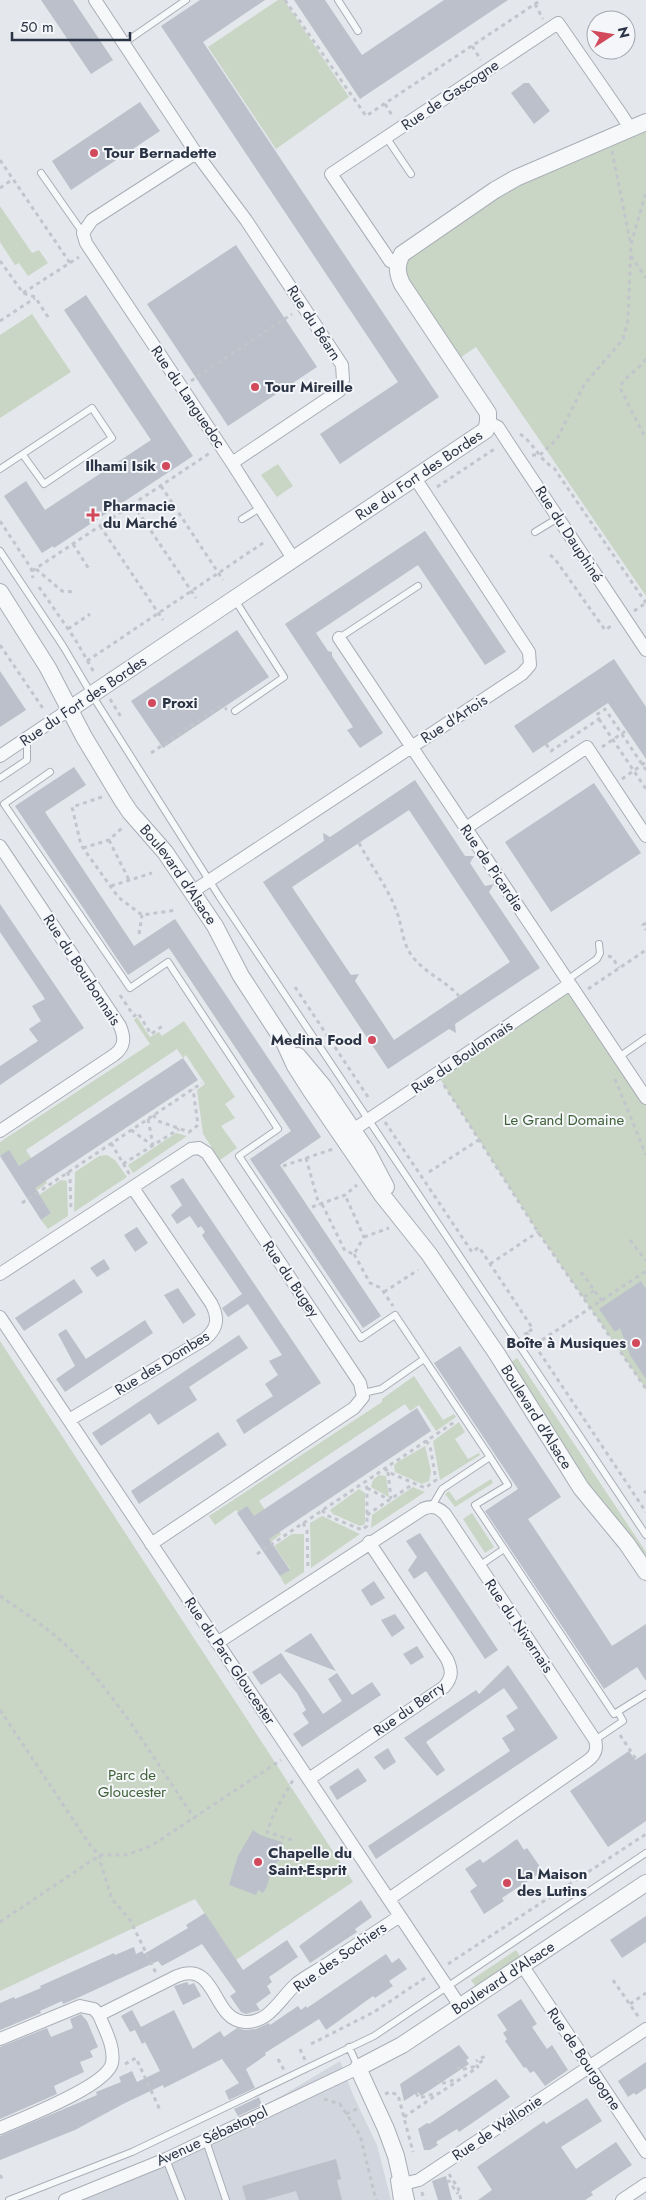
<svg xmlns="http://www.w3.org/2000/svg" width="646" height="2200" viewBox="0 0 646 2200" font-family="Jost,sans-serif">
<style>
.built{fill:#d2d6de}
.green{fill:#c9d6c5}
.building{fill:#bbc0ca;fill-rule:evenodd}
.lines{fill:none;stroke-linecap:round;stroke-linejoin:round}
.service-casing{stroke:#a9aeb7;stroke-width:8}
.minor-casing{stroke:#a9aeb7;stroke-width:14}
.tertiary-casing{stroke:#a9aeb7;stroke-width:18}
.path{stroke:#c2c5cb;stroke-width:3;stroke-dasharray:4 4;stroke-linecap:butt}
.service{stroke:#f7f8fa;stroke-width:6}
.minor{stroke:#f7f8fa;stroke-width:12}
.tertiary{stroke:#f7f8fa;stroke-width:16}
.poi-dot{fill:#d1495b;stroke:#f4f6f9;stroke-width:2}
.labels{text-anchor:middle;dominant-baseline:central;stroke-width:4;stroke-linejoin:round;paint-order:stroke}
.street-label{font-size:15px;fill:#2b3445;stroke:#f4f6f9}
.poi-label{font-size:15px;font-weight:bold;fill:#2b3445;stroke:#f4f6f9;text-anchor:start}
.park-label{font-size:15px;fill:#3f6138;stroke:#f4f6f9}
</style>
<rect width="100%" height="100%" fill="#e4e7ec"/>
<path class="built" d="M340 2061 353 2095 377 2145 391 2200H65L208 2140Z"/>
<path class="green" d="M278 0H284L349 97 276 149 208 47Z
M646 122V596L476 347 454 362 397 264 495 190Z
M0 206 32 253 39 250 48 263 28 276 19 263 15 265 0 242Z
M32 314 71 372 0 418V335Z
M278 464 293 486 277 497 261 475Z
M570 984 646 1098V1389L538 1232 437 1074Z
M137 1017 150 1037 159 1032 162 1036 184 1021 235 1097 225 1104 235 1118 221 1126 237 1148 220 1160 203 1134 197 1090 205 1084 186 1055 183 1058 177 1049 26 1150 47 1183 36 1191 9 1151 0 1156V1142L150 1044 134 1020Z
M176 1133 187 1136 133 1173 128 1165Z
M107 1155 115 1160 127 1177 74 1212 75 1172 99 1156Z
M61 1180 67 1181V1184L68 1216 48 1229 41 1220 51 1213 39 1195Z
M0 1341 353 1882 236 1960 195 1899 0 1991Z
M517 1358 646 1552V1556L593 1492 510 1363Z
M414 1376 443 1420 454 1414 456 1417 436 1431 419 1405 410 1411 405 1404 259 1501 281 1534 271 1542 236 1510 215 1525 209 1516 382 1402V1399Z
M459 1422 465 1432 455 1439 468 1459 479 1453 480 1455 440 1480 433 1441Z
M425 1446 431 1471 429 1481 422 1484 395 1472 394 1466 396 1463Z
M379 1475 386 1476 389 1497 371 1487 373 1480Z
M491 1479 493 1483 455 1507 445 1494 449 1491 456 1501Z
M413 1487 425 1492 371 1528 372 1515Z
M359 1489 365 1493V1524L360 1526 333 1514 330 1510Z
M472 1513 494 1547 485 1553 463 1519Z
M322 1516 360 1534 311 1568 310 1523Z
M292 1534H304V1572L285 1585 280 1576 290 1569 274 1546Z
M516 1950 521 1958 476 1987 471 1980Z"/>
<path class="building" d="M41 0H73L113 60 91 74Z
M200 0H265L203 42 439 397 340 464 320 434 398 382 161 26Z
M294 0H325L362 55 444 0H508L360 99Z
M524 83H529L550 111 534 124 511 93Z
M140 102 160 131 71 190 52 161Z
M236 245 317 367 228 426 147 304Z
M86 295 193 456 54 548 53 546 42 553 4 496 26 481 45 510 151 440 64 310Z
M425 531 506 652 485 665 418 565 316 633 328 651 332 652V656L383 733 360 748 347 730 353 727 285 624Z
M237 630 269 677 163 748 131 701Z
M614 659 646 707V759L608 703 533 753 514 726Z
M0 671 26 710 0 727Z
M74 767 86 785 45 812 134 946 175 919 321 1137 280 1165 381 1316 363 1328 250 1159 291 1131 169 948 128 975 15 806Z
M415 780 465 856H474L470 863 485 886 494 884 489 892 540 968 455 1024 456 1033 449 1029 388 1069 263 882 324 841 323 833 330 837ZM409 810 510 962 394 1040 355 981 359 974 351 975 292 887Z
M594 783 641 853 551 912 505 842Z
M0 904 84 1028 0 1085V1066L38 1041 29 1029 41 1021 32 1006 45 999 0 932Z
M183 1058 198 1080 35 1188 51 1213 41 1220 0 1156 9 1150 19 1166Z
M183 1178 321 1383 244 1434 236 1420 273 1396 265 1384 278 1375 269 1361 282 1355 248 1304 228 1317 223 1310 222 1308 242 1294 203 1237 202 1235 205 1232 201 1226 198 1228 190 1216 177 1224 171 1215 182 1205 170 1186Z
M137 1227 148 1243 135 1252 124 1235Z
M104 1259 110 1269 97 1277 90 1268Z
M74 1279 83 1292 24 1331 15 1318Z
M641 1281 646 1289V1379L630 1355 620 1328 615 1332 599 1309Z
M178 1288 196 1315 183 1324 164 1295Z
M145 1320 153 1333 65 1392 56 1379 75 1366 58 1334 66 1329 86 1359Z
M239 1335 248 1348 189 1387 197 1400 158 1425 150 1413 101 1446 92 1433Z
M460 1346 561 1497 528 1519 590 1612 612 1646 646 1624V1681L637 1667 604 1689 485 1511 518 1489 434 1363Z
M417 1408 431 1431 269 1539 290 1570 280 1576 237 1513 247 1506 254 1516Z
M218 1432 227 1445 139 1504 131 1491Z
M420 1533 498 1650 485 1659 426 1571 414 1579 408 1570 417 1557 406 1541Z
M374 1581 385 1598 371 1606 361 1590Z
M395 1614 405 1628 392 1637 381 1620Z
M311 1633 336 1671 284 1651Z
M417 1646 424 1657 411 1665 403 1654Z
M281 1653 323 1714 342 1701 328 1679 337 1673 352 1695 372 1682 381 1695 302 1747 293 1734 309 1723 302 1713 306 1710 297 1693 280 1673 261 1685 252 1672Z
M508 1665 558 1738 376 1859 368 1846 510 1751 502 1738 515 1730 506 1716 518 1708 504 1688 426 1742 445 1770 437 1776 404 1738 476 1690 479 1694Z
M388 1748 396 1762 384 1770 374 1757Z
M629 1751 635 1760 646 1753V1821L608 1847 570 1791Z
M358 1768 367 1781 337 1800 329 1787Z
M253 1830 260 1835 282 1842 283 1847 280 1859 272 1868 267 1886 263 1893 258 1890 256 1895 229 1885 238 1856Z
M517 1839 524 1850 527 1848 543 1871 502 1898 504 1901 484 1914 470 1891 477 1886 465 1869 480 1859 483 1863Z
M361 1900 372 1917 355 1929 357 1932 310 1963 299 1946Z
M205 1913 243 1970 287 1940 298 1957 269 1977 272 1982 267 1986 271 1993 256 2004 260 2010 257 2011 246 2014 241 2012 230 1996 236 1992 202 1944 162 1966 158 1961 75 1999 63 2004 62 2001 40 2011 41 2013 0 2030V2003L14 1997 15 1999 41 1988 40 1986 114 1953 115 1955 134 1947 136 1954 142 1951 144 1954 188 1928 186 1925Z
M646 1916V1942L622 1958 610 1940Z
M386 1954 392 1963 399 1958 407 1969 389 1981 393 1986 375 1998 373 1996 326 2030 319 2019 265 2053 266 2055 246 2069 255 2088 229 2100 225 2091 239 2083 222 2059 164 2088 163 2085 123 2104 75 2130 0 2160V2136L97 2095 96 2092 121 2082 119 2077 132 2071 137 2082 160 2071 145 2042 142 2044 135 2030 130 2032 121 2016 132 2010 141 2027 174 2010 193 2049 220 2031 224 2037 237 2028 245 2030 256 2029 269 2023 270 2025 298 2006 301 2010 306 2006 307 2008Z
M187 1982 189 1985 194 1983 201 1996 183 2005 174 1986Z
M521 1999 537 2024 532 2027 547 2049 552 2045 568 2070 545 2086 534 2071 530 2073 526 2067 524 2068 505 2041 507 2039 503 2033 507 2030 497 2015Z
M81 2014 87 2021 98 2047 90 2051 93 2057 80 2062 84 2072 54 2086 57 2094 0 2119V2047L47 2028 51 2037 73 2028 70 2019Z
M459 2045 469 2058 466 2060 469 2064 421 2096 418 2092 404 2101 400 2084Z
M646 2062V2088L636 2095 634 2093 628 2097 618 2081Z
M496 2079 510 2097 459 2132 457 2129 436 2142 438 2145 430 2150H424L418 2129 427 2123 429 2124Z
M259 2097 262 2105 238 2116 234 2109Z
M587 2098 602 2121 561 2147 576 2169 616 2142 632 2165 591 2192 593 2195 585 2200H478L492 2190 477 2167 544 2121 546 2124Z
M336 2159 341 2179 337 2180 342 2200H299L296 2191 264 2200H246L242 2186Z
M446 2176 452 2200H438L432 2181Z"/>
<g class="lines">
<defs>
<path id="service" d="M338 0 358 31
M124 43 186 0
M386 137 411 174
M41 173 83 233
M0 469 92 408 112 438 44 484 23 455
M242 519 260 508
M535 532 558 518
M0 551 63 646 92 695 219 896 646 1535
M339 638 418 586
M235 711 284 677 235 600
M50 772 4 804 130 988 168 962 278 1129 239 1156 361 1338 395 1315 490 1457 442 1489 432 1506
M0 778 27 760V739
M567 980 597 959 600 953 599 944
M619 1057 646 1038
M363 1393 381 1389 424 1359
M490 1457 508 1485 475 1505 614 1714 646 1694
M479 1566 504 1549
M595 1740 623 1721 618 1712
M349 2047 358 2067
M206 2141 226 2200
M166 2159 182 2200
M394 2180 397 2200
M9 2200 132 2152 374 2036 646 1853"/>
<path id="minor" d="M95 0 196 153 246 220 342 365 343 380 339 391 232 463
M196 153 92 220 83 233 86 243 232 463 294 560
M397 264 390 261 382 249 331 174 558 23 621 114 630 128
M488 422 498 427 507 441 646 650
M339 638 646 1098
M0 756 70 709
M466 828 587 747 646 836
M0 846 120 1026C125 1038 125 1047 114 1055L0 1131
M192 892 522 674 530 665 529 652 415 478
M353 1130 570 984
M0 1274 191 1149 199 1148 207 1153 360 1383 363 1397 354 1408 151 1544
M0 1317 460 2006
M69 1420 205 1339C218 1328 219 1318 211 1303L133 1188
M217 1643 423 1509C432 1505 438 1507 445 1514L595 1740C598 1750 595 1756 586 1762L389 1899
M309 1779 444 1687C453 1677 452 1670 447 1659L369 1542
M522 1965 646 2152
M0 2039 80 2006 94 2009 99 2015 177 1976C218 1960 211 2020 245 2022 269 2023 280 1999 295 1985 304 1977 317 1971 327 1964 351 1948 376 1932 400 1916
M0 2128C23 2118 107 2086 112 2063 115 2047 105 2030 99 2015
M403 2184 419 2180 646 2029
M65 2200 166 2159 358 2068
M622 2200 646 2184"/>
<g id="tertiary">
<path id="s1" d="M0 592 48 668 84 737 122 800 130 812 165 852 215 926 241 976 284 1042 295 1066 311 1091 382 1195 429 1254 497 1354 581 1488 627 1544 646 1572"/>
<path id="s2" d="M70 709 486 430 488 422V413L402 284C397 273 396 266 402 254L495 190 516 178 646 122"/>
<path d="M298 1056 323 1086 367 1151 386 1187"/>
<path id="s3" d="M406 2200 396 2156 386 2129 358 2068 402 2045 646 1883"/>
</g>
</defs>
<use href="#service" class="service-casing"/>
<use href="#minor" class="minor-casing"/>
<use href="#tertiary" class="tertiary-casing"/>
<path class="path" d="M285 0 366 116 541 0
M535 4 543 19
M472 46 481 60
M385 104 393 117
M612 151 630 241
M0 160 70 263
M0 188 13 179
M631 256 646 278
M0 261 23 293 35 297 50 320
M23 293 79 257
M0 321 35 298
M646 359C639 370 623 377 620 388L646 439
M191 381 292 314
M520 434C534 443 539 460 554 468L646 603
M532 455H540L557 439 584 385 623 339 628 320 631 244 646 192
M161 486 223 580
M437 487 496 448
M133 504 196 598
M0 521 31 568 33 578
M100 526 163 620
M73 544 89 569
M550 555 555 559 605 630 614 624
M36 569 62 591 75 592
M32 571 210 453
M39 587 75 639 95 674
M634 611 646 603
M68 629 90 614
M0 645 44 710
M87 661 266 541
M110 699 121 717
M599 719 646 789
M546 744 551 751 599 719 596 715 605 709 646 770
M602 747 627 730
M151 753 219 707 227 709
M622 779 646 762
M102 797 72 807 81 845 118 897 142 915 177 910
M109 840 129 880
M359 843C371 866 387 886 396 910 402 924 402 941 410 953 422 972 445 980 459 996
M83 848 109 840 122 828
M111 886 152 873
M646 923 643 925 646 930
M139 934 142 915
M608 956 612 957 619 968
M295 987 370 1100
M588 989 646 950
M120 995 134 1016 138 1013 151 1034 164 1025
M615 1079 646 1155
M444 1085 538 1232 646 1389
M153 1115 158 1121 189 1132 198 1125 193 1089
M148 1119 153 1145
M385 1122 472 1252 479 1247 533 1329 524 1334
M131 1130 152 1145
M111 1143 130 1175
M306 1158 319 1205
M123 1164 179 1129
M283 1166 333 1149
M67 1172 70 1177 71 1211
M429 1172 480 1139
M22 1203 202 1083
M322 1204 345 1251 354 1254 364 1237 345 1195
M312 1207 345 1195 357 1185
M364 1237 389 1228
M630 1240 646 1261
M354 1254 370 1283 381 1288 393 1306
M490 1264 538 1232
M581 1272 602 1301
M384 1292 418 1270
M584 1297 594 1291
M526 1332 646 1512
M542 1340 646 1271
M385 1468 388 1472 425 1488 436 1480 430 1446 426 1441
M388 1472 391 1499
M367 1488 390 1500
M644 1493 646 1491
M322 1510 326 1515 362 1530 367 1526V1488L364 1482
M367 1515 413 1484
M303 1523 307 1530 308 1569
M257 1554 456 1421
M0 1596C25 1613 51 1630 73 1652 121 1701 156 1763 195 1819
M0 1710 92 1848 100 1855V1861L112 1899 130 1920 156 1973
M620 1735 636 1759
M292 1840 267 1832 274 1813 293 1780
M0 1922 100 1855H126L151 1846 281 1760
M448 1964 646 1834
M613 1980 640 2019
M630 2004 646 1993
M311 2044 374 2012 425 1978
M300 2049 305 2060
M278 2059 284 2070
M125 2064 136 2058 160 2110
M457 2066 460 2070 477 2066
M437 2079 440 2084 458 2079
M416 2093 419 2098 437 2093
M385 2094 390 2092 398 2095 413 2152
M324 2099 340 2104 360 2135 376 2200
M346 2114 359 2108
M404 2117 478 2067 476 2065 485 2059 483 2057 476 2061
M449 2174 458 2188 461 2200
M0 2175 3 2180
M447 2182 449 2181 458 2194
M422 2192 424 2200"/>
<use href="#service" class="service"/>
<use href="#minor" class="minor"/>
<use href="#tertiary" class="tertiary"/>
</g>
<g class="poi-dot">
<circle cx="94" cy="153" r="5"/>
<circle cx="255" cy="387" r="5"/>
<circle cx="166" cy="466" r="5"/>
<path d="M90.5 507.5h5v5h5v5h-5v5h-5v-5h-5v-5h5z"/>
<circle cx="152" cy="703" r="5"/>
<circle cx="372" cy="1040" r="5"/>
<circle cx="636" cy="1343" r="5"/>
<circle cx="258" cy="1862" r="5"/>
<circle cx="507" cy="1883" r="5"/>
</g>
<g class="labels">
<g class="street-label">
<text transform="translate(450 95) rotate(-34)">Rue de Gascogne</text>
<text transform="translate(314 323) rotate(57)">Rue du Béarn</text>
<text transform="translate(188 397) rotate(56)">Rue du Languedoc</text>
<text stroke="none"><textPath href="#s2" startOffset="420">Rue du Fort des Bordes</textPath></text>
<text transform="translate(569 534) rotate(57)">Rue du Dauphiné</text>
<text transform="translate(83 701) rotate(-34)">Rue du Fort des Bordes</text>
<text transform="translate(454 719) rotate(-33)">Rue d'Artois</text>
<text transform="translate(492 868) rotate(56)">Rue de Picardie</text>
<text stroke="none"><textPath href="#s1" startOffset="335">Boulevard d'Alsace</textPath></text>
<text transform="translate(82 970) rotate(57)">Rue du Bourbonnais</text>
<text transform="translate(462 1057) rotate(-34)">Rue du Boulonnais</text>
<text transform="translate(291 1279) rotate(56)">Rue du Bugey</text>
<text transform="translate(162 1363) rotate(-32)">Rue des Dombes</text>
<text stroke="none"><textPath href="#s1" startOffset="986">Boulevard d'Alsace</textPath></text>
<text transform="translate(519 1626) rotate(56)">Rue du Nivernais</text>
<text transform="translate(230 1661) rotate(56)">Rue du Parc Gloucester</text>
<text transform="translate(409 1709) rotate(-35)">Rue du Berry</text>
<text transform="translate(340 1957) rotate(-35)">Rue des Sochiers</text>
<text stroke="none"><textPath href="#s3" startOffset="312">Boulevard d'Alsace</textPath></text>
<text transform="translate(584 2059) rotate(56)">Rue de Bourgogne</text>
<text transform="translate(497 2128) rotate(-34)">Rue de Wallonie</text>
<text transform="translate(212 2136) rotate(-25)">Avenue Sébastopol</text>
</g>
<g class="poi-label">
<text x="104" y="153">Tour Bernadette</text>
<text x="265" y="387">Tour Mireille</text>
<text x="156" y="466" text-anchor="end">Ilhami Isik</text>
<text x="103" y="506">Pharmacie<tspan x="103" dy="17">du Marché</tspan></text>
<text x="162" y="703">Proxi</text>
<text x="362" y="1040" text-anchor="end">Medina Food</text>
<text x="626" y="1343" text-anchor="end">Boîte à Musiques</text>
<text x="268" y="1853">Chapelle du<tspan x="268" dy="17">Saint-Esprit</tspan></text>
<text x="517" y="1874">La Maison<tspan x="517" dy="17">des Lutins</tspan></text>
</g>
<g class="park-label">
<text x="564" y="1120">Le Grand Domaine</text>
<text x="132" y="1775">Parc de<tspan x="132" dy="17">Gloucester</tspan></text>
</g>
</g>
<g transform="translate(611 35) rotate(78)"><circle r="24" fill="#f4f6f9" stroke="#a4a8b1"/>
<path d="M0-4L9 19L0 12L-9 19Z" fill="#d1495b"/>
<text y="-8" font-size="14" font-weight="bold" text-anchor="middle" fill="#2b3445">N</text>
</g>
<path d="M12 32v8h118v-8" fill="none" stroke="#2b3445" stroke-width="2.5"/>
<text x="20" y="32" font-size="15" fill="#2b3445" stroke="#f4f6f9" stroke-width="4" paint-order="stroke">50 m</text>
</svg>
